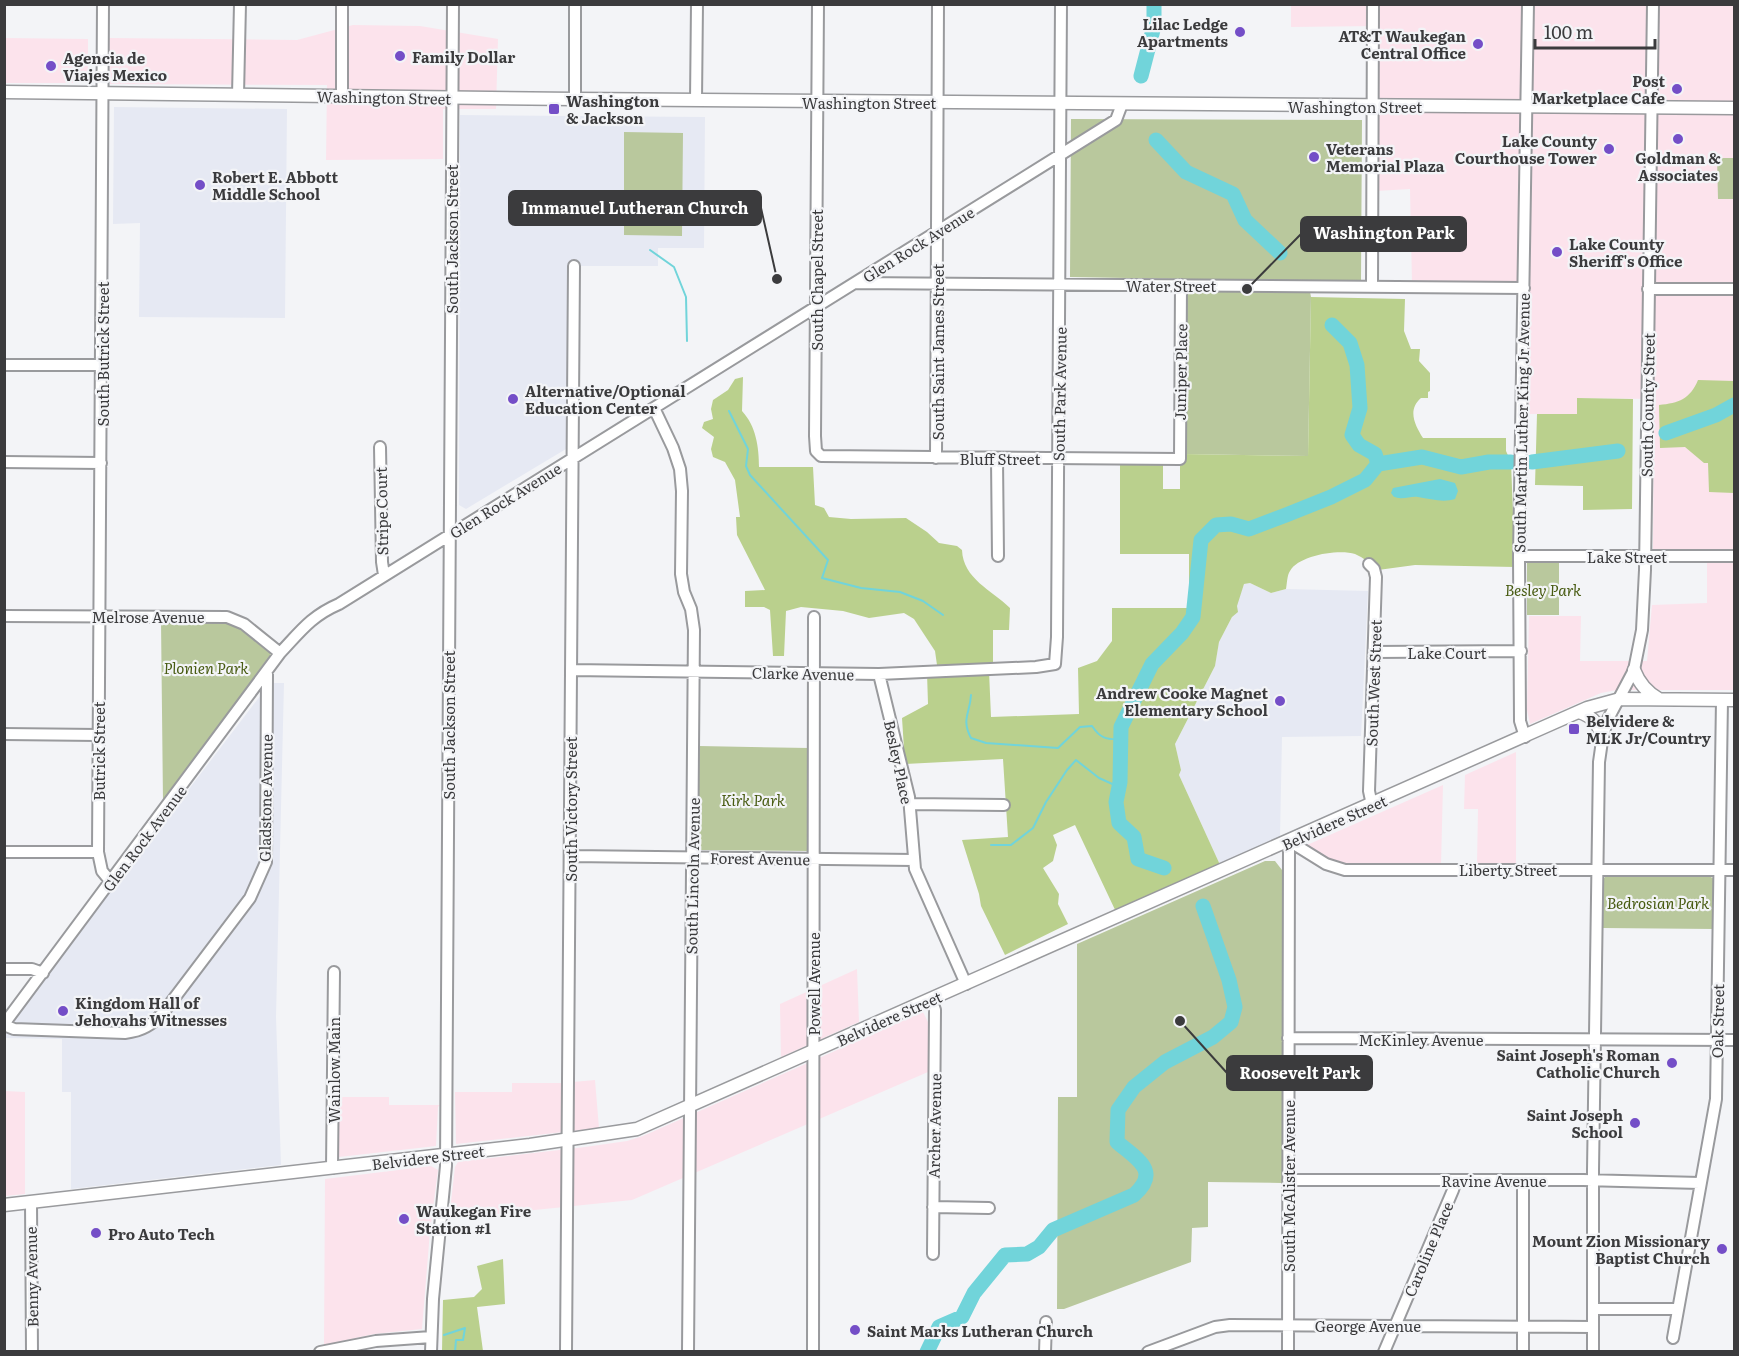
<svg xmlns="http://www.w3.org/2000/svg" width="1739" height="1356" viewBox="0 0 1739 1356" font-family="Literata,serif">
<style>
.commercial{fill:#fce3ec}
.built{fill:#e6e9f3}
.green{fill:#b9c89d}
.forest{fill:#bad08d}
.water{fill:#71d4da}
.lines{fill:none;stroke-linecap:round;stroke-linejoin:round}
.stream{stroke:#71d4da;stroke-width:2}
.river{stroke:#71d4da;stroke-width:15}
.minor-casing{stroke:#999a9d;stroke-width:14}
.major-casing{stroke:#999a9d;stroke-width:15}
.minor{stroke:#fff;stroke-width:10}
.major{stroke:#fff;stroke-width:12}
.poi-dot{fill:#744ec7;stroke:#f3f4f7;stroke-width:2}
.labels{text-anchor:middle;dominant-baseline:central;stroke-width:4.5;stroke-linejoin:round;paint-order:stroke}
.poi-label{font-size:15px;font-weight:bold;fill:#3b3b3d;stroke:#f3f4f7;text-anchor:start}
.street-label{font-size:15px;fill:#3b3b3d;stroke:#f3f4f7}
.park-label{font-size:15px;font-style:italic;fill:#485b12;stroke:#f3f4f7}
.leader{fill:none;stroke:#3b3b3d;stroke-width:2}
.callout-dot{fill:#3b3b3d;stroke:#f3f4f7;stroke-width:2}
.callout{fill:#3b3b3d;stroke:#3b3b3d;stroke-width:2}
.callout-label{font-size:16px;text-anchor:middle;font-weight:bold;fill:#fff}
</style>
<rect width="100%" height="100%" fill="#f3f4f7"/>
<path class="commercial" d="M1291 5H1734V690H1617L1601 693 1530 724 1527 710 1529 616H1581L1580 661H1647L1652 605 1707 603V550L1653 549 1654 399 1577 398V414H1529V282L1412 283 1410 189 1376 191 1378 26 1291 27Z
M353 25 420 26 498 39 496 109H443V159L326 160 327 85 110 84 109 38 297 40Z
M5 38 88 39V83H5Z
M1516 752V864H1477L1478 809H1464L1465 775Z
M1443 785 1441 865 1339 864 1312 851 1307 845Z
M857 969 859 1022 781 1057 780 1004Z
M923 1012 929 1024 928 1072 632 1200 449 1219 455 1167 458 1162 585 1147 627 1141 643 1136Z
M595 1080 599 1128 456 1144 455 1092H512V1083H562Z
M5 1091 25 1092V1194L5 1196Z
M337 1097H389V1105H440L438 1107 436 1146 339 1157Z
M431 1166 438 1170 430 1231 422 1329 374 1334 324 1345 325 1179Z"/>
<path class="built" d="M114 107 287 109 285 318 139 317 140 223 113 224Z
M460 115 705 117 704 248H658V266H569L566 449 466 509 459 505Z
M1250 583 1271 593 1286 589 1368 591 1361 736 1282 737 1280 837 1221 867 1179 775 1181 770 1175 744 1215 666 1219 642 1232 617 1244 584Z
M270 683H284L276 1017 281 1165 71 1189V1092H62V1039L5 1038 4 1031Z"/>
<path class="green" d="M1071 119 1362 120 1361 281H1308L1311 297 1308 456 1184 454 1185 279 1070 277Z
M624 132 683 133 682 236 624 235Z
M1717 158H1734V199H1718Z
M1527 563H1559V615H1527Z
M161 621 225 623 236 626 271 654 163 802Z
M699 746 809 748 808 851 698 850Z
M1265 861H1275L1282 870V1183L1208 1182V1227L1192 1228 1191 1262 1064 1309H1057L1058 1097H1077V944Z
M1607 874H1706L1714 879V929L1603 928V880Z"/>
<path class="forest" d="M1311 297 1405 299 1404 331 1411 349H1420L1419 361 1430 373V391L1428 392V398H1421C1407 410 1415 425 1423 438H1506V451L1511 462 1515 567 1415 565 1378 570C1371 564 1364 558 1355 554 1339 549 1299 555 1290 571 1287 575 1287 584 1286 589L1271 593 1250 583 1244 584 1237 606 1238 612 1232 617 1219 642 1215 666 1175 744 1181 770 1179 775 1221 867 1117 914 1075 825 1053 835 1057 845 1053 861 1043 868 1059 894 1058 904 1068 924 1005 955 981 906 979 894 962 840 1008 837 1003 759 905 764 902 718 928 704 927 673 989 671 991 717 1079 714 1078 668 1097 661 1112 641V608H1189V554H1120V465H1163V489H1180V464L1184 454 1308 456Z
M743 377 742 411C756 426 759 447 759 467H813L815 505 824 508 829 517 851 519 906 518 927 532 939 543 957 546 962 550C963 579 992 590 1010 608L1009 630H993V663L937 665 935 651 914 619 904 613 869 618 843 611 801 607 786 611 784 656H773L770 610 764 607H745V591L765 590 737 535 736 517H740L735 480 725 462 713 457 711 449 714 437 702 428 704 422 713 419 711 409 713 400 728 390 735 379Z
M1698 380 1734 381V493L1709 492 1708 463H1704L1685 447 1660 448 1659 405C1679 403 1690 399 1698 380Z
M1577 398 1633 399 1632 509 1583 510V486L1535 485 1537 414H1577Z
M503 1259 505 1304 477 1307 483 1351H442L443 1300 474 1297 482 1289 477 1266Z"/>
<path class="water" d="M1440 479 1455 483 1458 491 1455 499C1443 503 1431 499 1418 497 1412 496 1405 499 1399 498 1393 497 1394 497 1391 493L1393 488Z"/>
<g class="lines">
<path class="stream" d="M650 250 674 267 686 297 687 341
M729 411 748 449 746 466 750 475 828 560 822 578 861 588 900 592 923 601 943 615
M971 695C970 714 961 719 971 738L986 743 1058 748 1080 727 1092 726C1100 738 1106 740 1121 739
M991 845H1011L1033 828 1046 802 1067 770 1076 760 1099 778 1119 787
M444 1335 465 1328 463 1340H456L455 1352"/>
<path class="river" d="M1141 76 1154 26V4
M1156 140 1186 172 1233 194 1245 220 1280 253
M1332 325 1350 343 1357 365 1360 408 1352 435 1359 445 1375 454 1378 464
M1666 433 1716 415 1734 405
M1532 462 1618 451
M1164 868 1138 859 1134 837 1119 823 1116 802 1120 782 1121 727 1152 664 1182 633 1193 617 1201 540 1216 525 1231 524 1249 529 1286 515 1331 497 1365 480 1378 464 1422 457 1461 467 1489 462H1511
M927 1352 939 1327 962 1317 974 1293 1005 1255 1027 1254 1039 1247 1053 1230 1134 1195C1161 1171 1137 1159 1117 1142L1118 1110 1134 1087 1165 1062 1213 1037 1231 1022 1235 1007 1229 980 1203 906"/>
<defs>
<path id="minor" d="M103 4 98 852 102 871 111 882
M818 4 815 436 816 451 821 456 1180 459 1181 285
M238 95 240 4
M342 96V4
M575 99V4
M696 100 697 4
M855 283 1524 288
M1372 286 1373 4
M1648 289H1734
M4 365H101
M654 408 673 448 680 469 682 491 681 574 684 592 691 609 694 630 688 1352
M380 447 382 562 384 575
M936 458 938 4
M997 459 998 556
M4 462 101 463
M1519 556H1734
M1369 564 1374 569 1376 577 1369 791 1372 805
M4 616 227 617 244 624 280 653
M1374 652 1521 651
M571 670 879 674 1036 667 1055 664 1057 637 1061 4
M879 674 909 797 915 869 966 984
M4 734 98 735
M1525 737 1520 721 1519 556 1528 4
M910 804 1004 805
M4 852H98
M570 856 914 860
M4 969H32L43 973
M931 999 935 1010 933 1254
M4 1024 280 653C300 632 311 616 339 604L1060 155 1116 120 1122 104
M4 1025 14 1029 125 1033C143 1031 151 1025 163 1013L250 898 266 862 267 674
M1288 1038 1734 1040
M332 1168 334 972
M1288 1180H1583L1700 1183
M1523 1180V1352
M31 1202 32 1352
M933 1207 989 1208
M1593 1309H1678
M1673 1338 1716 1099 1722 700
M320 1352 376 1341 431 1337
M431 1352 433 1299 446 1166 453 4
M566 1352 574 266
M813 1352 814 617
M1045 1352 1046 1322
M1148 1352 1215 1327 1230 1325 1593 1327
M1288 1352 1289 841 1326 864 1345 870H1734
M1384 1352 1453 1190 1456 1180
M1593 1352V1170L1599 762 1602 741 1607 721 1634 670 1642 630 1645 570 1653 4"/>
<path id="major" d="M4 92 575 99 1734 108
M1634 670C1639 683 1646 692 1659 699
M1579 712C1594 717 1600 725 1602 741
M4 1205 530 1145 637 1129 1587 708 1620 699 1734 700"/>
</defs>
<use href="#minor" class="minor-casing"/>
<use href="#major" class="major-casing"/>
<use href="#minor" class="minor"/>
<use href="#major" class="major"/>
</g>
<g class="poi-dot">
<circle cx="1240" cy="32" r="6"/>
<circle cx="1478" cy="44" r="6"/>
<circle cx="400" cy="56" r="6"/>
<circle cx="51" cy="66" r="6"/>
<circle cx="1677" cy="89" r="6"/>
<rect x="548" y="103" width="12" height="12" rx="3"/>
<circle cx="1678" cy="139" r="6"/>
<circle cx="1609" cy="149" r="6"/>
<circle cx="1314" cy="157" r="6"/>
<circle cx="200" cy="185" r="6"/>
<circle cx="1557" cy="252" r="6"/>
<circle cx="513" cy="399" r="6"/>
<circle cx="1280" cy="701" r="6"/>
<rect x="1568" y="723" width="12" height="12" rx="3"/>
<circle cx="63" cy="1011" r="6"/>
<circle cx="1672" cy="1063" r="6"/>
<circle cx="1635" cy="1123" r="6"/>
<circle cx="404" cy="1219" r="6"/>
<circle cx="96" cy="1233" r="6"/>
<circle cx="1722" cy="1249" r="6"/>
<circle cx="855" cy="1330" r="6"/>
</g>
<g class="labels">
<g class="poi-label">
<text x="1228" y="23" text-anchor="end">Lilac Ledge<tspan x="1228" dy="17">Apartments</tspan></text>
<text x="1466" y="35" text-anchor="end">AT&amp;T Waukegan<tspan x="1466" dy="17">Central Office</tspan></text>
<text x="412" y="56">Family Dollar</text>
<text x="63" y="57">Agencia de<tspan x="63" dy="17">Viajes Mexico</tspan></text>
<text x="1665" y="80" text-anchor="end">Post<tspan x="1665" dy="17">Marketplace Cafe</tspan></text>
<text x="566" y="100">Washington<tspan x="566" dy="17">&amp; Jackson</tspan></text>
<text x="1597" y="140" text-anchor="end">Lake County<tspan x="1597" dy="17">Courthouse Tower</tspan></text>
<text x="1326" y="148">Veterans<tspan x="1326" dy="17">Memorial Plaza</tspan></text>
<text x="1678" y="157" text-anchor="middle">Goldman &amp;<tspan x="1678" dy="17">Associates</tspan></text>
<text x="212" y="176">Robert E. Abbott<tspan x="212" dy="17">Middle School</tspan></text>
<text x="1569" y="243">Lake County<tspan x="1569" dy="17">Sheriff's Office</tspan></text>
<text x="525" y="390">Alternative/Optional<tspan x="525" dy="17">Education Center</tspan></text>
<text x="1268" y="692" text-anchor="end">Andrew Cooke Magnet<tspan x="1268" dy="17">Elementary School</tspan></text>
<text x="1586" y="720">Belvidere &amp;<tspan x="1586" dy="17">MLK Jr/Country</tspan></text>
<text x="75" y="1002">Kingdom Hall of<tspan x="75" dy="17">Jehovahs Witnesses</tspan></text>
<text x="1660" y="1054" text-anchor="end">Saint Joseph's Roman<tspan x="1660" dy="17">Catholic Church</tspan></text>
<text x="1623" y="1114" text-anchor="end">Saint Joseph<tspan x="1623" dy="17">School</tspan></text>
<text x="416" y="1210">Waukegan Fire<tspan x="416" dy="17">Station #1</tspan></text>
<text x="108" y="1233">Pro Auto Tech</text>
<text x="1710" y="1240" text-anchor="end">Mount Zion Missionary<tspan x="1710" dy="17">Baptist Church</tspan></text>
<text x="867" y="1330">Saint Marks Lutheran Church</text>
</g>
<g class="street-label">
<text transform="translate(384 97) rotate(1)">Washington Street</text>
<text x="869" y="102">Washington Street</text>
<text x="1355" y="106">Washington Street</text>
<text transform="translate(451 239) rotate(-90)">South Jackson Street</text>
<text transform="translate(918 244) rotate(-32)">Glen Rock Avenue</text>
<text transform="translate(816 280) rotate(-90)">South Chapel Street</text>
<text x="1171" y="285">Water Street</text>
<text transform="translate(937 352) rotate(-90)">South Saint James Street</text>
<text transform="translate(102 354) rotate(-90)">South Butrick Street</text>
<text transform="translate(1180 372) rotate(-89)">Juniper Place</text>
<text transform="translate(1059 394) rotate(-89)">South Park Avenue</text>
<text transform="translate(1647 405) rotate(-89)">South County Street</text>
<text transform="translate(1521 423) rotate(-89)">South Martin Luther King Jr Avenue</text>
<text x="1000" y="458">Bluff Street</text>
<text transform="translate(505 500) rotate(-32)">Glen Rock Avenue</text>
<text transform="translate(381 511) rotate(-91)">Stripe Court</text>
<text x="1627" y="556">Lake Street</text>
<text x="148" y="616">Melrose Avenue</text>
<text x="1447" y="652">Lake Court</text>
<text transform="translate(803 673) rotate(1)">Clarke Avenue</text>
<text transform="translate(1373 683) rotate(-88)">South West Street</text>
<text transform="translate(448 725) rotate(-90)">South Jackson Street</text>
<text transform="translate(98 751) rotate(-90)">Butrick Street</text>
<text transform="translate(899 762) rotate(78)">Besley Place</text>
<text transform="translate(265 798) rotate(-89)">Gladstone Avenue</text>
<text transform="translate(570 809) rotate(-90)">South Victory Street</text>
<text transform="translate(1334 822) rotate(-24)">Belvidere Street</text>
<text transform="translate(144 838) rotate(-53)">Glen Rock Avenue</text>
<text transform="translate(760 858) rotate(1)">Forest Avenue</text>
<text x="1508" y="869">Liberty Street</text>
<text transform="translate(692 876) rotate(-89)">South Lincoln Avenue</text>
<text transform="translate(813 984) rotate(-90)">Powell Avenue</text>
<text transform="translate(889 1018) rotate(-24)">Belvidere Street</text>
<text transform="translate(1717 1021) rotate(-89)">Oak Street</text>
<text x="1421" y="1039">McKinley Avenue</text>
<text transform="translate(333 1070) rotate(-90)">Wainlow Main</text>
<text transform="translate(934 1126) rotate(-89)">Archer Avenue</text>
<text transform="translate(428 1157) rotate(-7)">Belvidere Street</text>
<text x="1494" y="1180">Ravine Avenue</text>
<text transform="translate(1288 1186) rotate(-90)">South McAlister Avenue</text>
<text transform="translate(1428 1249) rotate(-67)">Caroline Place</text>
<text transform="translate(31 1277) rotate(-91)">Benny Avenue</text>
<text x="1368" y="1325">George Avenue</text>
</g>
<g class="park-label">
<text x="1543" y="589">Besley Park</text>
<text x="206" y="667">Plonien Park</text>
<text x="753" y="799">Kirk Park</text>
<text x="1658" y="902">Bedrosian Park</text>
</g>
</g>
<path class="leader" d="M777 279L761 208M1247 289L1301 234M1180 1021L1227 1073"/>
<g class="callout-dot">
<circle cx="777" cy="279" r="6"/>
<circle cx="1247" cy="289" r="6"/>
<circle cx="1180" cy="1021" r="6"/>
</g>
<g class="callout">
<rect x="509" y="191" width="252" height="34" rx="6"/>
<rect x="1301" y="217" width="165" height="34" rx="6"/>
<rect x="1227" y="1056" width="145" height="34" rx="6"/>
</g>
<g class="callout-label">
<text x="635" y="214">Immanuel Lutheran Church</text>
<text x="1384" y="239">Washington Park</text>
<text x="1300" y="1079">Roosevelt Park</text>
</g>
<rect width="1739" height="1356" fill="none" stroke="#3b3b3d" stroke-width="12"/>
<path d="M1535 39v9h120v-9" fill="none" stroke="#3b3b3d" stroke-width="3"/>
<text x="1544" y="39" font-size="18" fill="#3b3b3d" stroke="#f3f4f7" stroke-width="4.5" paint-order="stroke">100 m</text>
</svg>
